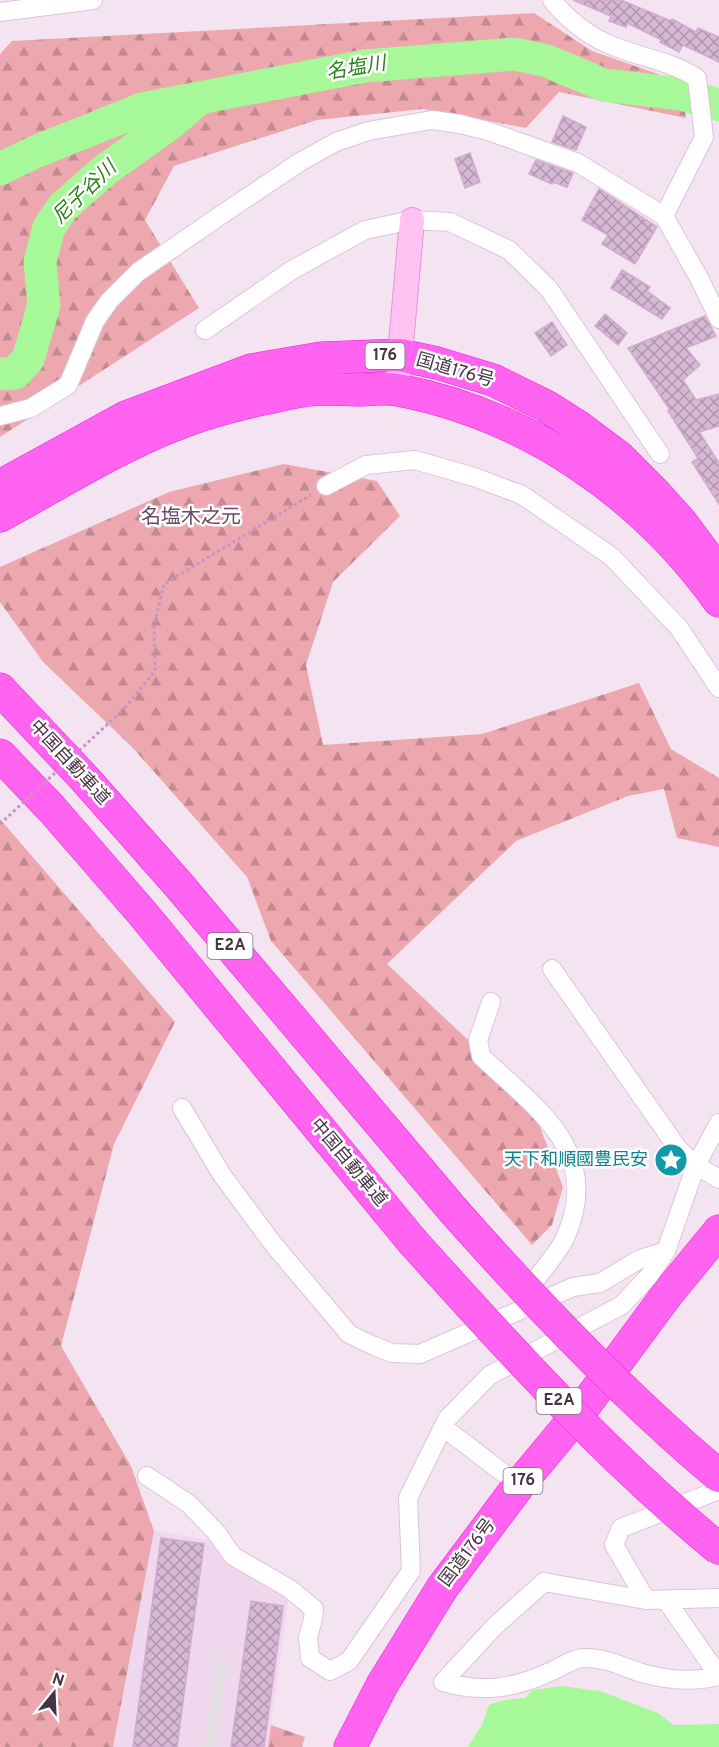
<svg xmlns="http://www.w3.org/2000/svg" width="719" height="1747" viewBox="0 0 719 1747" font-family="Overpass,'Noto Sans JP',sans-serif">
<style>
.residential{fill:#efd8ed}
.forest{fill:url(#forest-firs)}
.parking{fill:#e4dde4}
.water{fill:#a7f898}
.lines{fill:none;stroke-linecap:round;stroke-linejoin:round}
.river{stroke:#a7f898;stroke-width:33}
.building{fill:url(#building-cross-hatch);stroke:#d2aad0;stroke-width:1.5}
.street-casing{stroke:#dec2db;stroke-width:20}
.secondary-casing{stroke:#e696d8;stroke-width:26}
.highway-casing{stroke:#ee23e1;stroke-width:33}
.path{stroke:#c495c0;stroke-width:3;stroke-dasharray:3 3;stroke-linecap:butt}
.street{stroke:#fff;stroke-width:18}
.secondary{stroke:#ffc2f3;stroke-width:24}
.highway{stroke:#ff63ef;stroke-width:32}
.highway-bridge-casing{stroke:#ee23e1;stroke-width:33;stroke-linecap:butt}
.path-bridge{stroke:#c495c0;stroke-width:3;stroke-dasharray:3 3;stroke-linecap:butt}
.highway-bridge{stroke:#ff63ef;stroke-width:32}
.labels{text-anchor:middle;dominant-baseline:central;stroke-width:5;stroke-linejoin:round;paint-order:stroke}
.shield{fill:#fff;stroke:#7e707e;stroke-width:1.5}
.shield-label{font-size:16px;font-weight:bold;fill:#463346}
.street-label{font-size:18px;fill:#463346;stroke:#fff}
.culture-label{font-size:18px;fill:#0d838f;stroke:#fff;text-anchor:end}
.water-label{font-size:20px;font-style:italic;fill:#2a811b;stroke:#fff}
.neighbourhood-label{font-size:20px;fill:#6a4969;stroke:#fff}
</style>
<defs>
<pattern id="forest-firs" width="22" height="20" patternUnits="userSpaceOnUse" patternTransform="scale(1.5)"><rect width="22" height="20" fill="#eda7af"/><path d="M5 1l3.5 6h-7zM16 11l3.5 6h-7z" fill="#c28990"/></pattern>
<pattern id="building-cross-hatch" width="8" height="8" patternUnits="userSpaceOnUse" patternTransform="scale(1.5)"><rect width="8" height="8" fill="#d6b8d5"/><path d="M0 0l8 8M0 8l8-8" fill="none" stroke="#af96af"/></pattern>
</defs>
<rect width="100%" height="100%" fill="#f4e4f2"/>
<path class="residential" d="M154 1531 209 1540 288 1600 268 1747H113Z"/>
<path class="forest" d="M534 13 592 51 681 82 686 118 559 92 526 128 423 109 317 120 174 166 145 220 199 308 0 437V54L12 41Z
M284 464 377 481 400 516 333 582 306 665 323 745 482 734 639 683 671 749 719 778V847L677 838 664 789 628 796 516 841 387 964 528 1096 563 1187 552 1225 532 1245 271 941 247 877 133 748 43 662 0 602V567L169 492Z
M0 819 175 1022 114 1144 61 1346 131 1466 154 1531 113 1747H0Z
M271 1725 305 1737 302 1747H268Z"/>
<path class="parking" d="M217 1656 228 1658 216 1747H204Z"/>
<path class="water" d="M561 1686 600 1691 658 1713 673 1725 719 1724V1747H468L482 1725 489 1705C496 1701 516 1698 525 1698L533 1690Z"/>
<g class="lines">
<path class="river" d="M0 169 35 152 142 109 365 66 515 54 547 61 604 85 681 94 719 105
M0 374 15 373 28 359 44 305 40 262 49 227 63 207 105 170 172 122 196 101"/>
</g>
<path class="building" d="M573 0H621L671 21 672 19 696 32 698 28 719 37V62L683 45 679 52 660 42 662 40 627 23 626 27 609 21 611 16Z
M563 116 586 127 576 150 552 142Z
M470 153 480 182 465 188 455 159Z
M536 160 573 173 567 187 553 182 552 184 529 174Z
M599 189 657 227 635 264 602 244 608 235 582 220Z
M622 270 650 287 647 291 670 308 662 319 611 288Z
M605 314 627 333 618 345 595 326Z
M705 316 716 336 686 348 700 365 683 380 696 400 719 394V426L699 432 719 463V504L692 462 698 458 668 411 670 410 628 348Z
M552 322 567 345 551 356 535 333Z
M161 1538 204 1544 177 1747H133Z
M251 1601 283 1606 264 1747H231Z"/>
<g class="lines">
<defs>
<path id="street" d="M552 0C564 16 587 35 606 43 636 57 669 60 697 78L704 137 664 216
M0 12 93 0
M205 330 292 270 365 230 412 220 450 222 509 250 549 289 660 454
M0 416 31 408 68 385 95 321 109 301 138 272 224 213 300 162 336 142 368 131 432 120 460 124 488 131 578 163 664 216 699 278 719 319
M326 486 366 465 415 460 474 477 522 495 612 557 679 628 719 688
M552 969 679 1150 696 1165 719 1123
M491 1002 478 1040 481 1056C535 1108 603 1150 566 1236 559 1253 534 1280 523 1296
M182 1108 222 1175 274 1245 349 1334 374 1346 392 1353 420 1354 573 1287 600 1283 640 1259 666 1251 696 1165 719 1179
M443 1427 519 1485
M147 1476 189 1504 216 1532 233 1556 290 1589 314 1609 313 1619 308 1637 310 1658 330 1671 349 1661 411 1571 408 1498 447 1419 490 1375 622 1305 649 1276 666 1251
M719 1598 646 1600 544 1582 495 1626 443 1682C483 1693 512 1689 550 1672 560 1668 573 1658 584 1658 604 1657 623 1667 642 1673 666 1680 694 1682 719 1676
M646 1600 614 1545 621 1528 719 1490
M666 1600 719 1676"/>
<path id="secondary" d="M397 389 412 220"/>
<path id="highway" d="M0 486 126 417 251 370 321 358 400 355 437 363 493 380 546 406 579 427 619 457 655 493 682 523 719 573
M0 516C66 480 131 438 202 415 227 407 252 401 277 396 287 394 298 391 308 390 326 388 344 390 362 390 374 389 387 388 398 390 529 415 642 494 719 601
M0 689 85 779 177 883 453 1210
M0 755 51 808 143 914 412 1241
M350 1747 382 1685 442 1588 519 1485 583 1408 668 1293 719 1231"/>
</defs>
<use href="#street" class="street-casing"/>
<use href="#secondary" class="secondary-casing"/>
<use href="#highway" class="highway-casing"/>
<path class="path" d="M125 708 155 671 154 626 164 584 311 495"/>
<use href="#street" class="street"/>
<use href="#secondary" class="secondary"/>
<use href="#highway" class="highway"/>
<defs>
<path id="highway-bridge" d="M453 1210C536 1304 623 1395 719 1476
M412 1241C509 1349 607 1457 719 1549"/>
</defs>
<use href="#highway-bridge" class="highway-bridge-casing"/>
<path class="path-bridge" d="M0 824 125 708"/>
<use href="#highway-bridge" class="highway-bridge"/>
</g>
<defs>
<symbol id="sight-disc" viewBox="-11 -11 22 22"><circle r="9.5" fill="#0f9aa8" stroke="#fff"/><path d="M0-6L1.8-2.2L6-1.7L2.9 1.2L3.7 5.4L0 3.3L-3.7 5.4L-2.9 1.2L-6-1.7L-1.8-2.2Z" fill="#fff"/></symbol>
</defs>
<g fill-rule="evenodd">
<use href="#sight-disc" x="652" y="1141" width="38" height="38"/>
</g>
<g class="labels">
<g class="shield">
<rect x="365.5" y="343" width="39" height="26" rx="4.5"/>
<rect x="207.5" y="933" width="45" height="26" rx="4.5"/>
<rect x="536.5" y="1388" width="45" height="26" rx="4.5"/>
<rect x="503.5" y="1468" width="39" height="26" rx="4.5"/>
</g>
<g class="shield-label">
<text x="385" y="356">176</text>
<text x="230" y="946">E2A</text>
<text x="559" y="1401">E2A</text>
<text x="523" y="1481">176</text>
</g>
<g class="street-label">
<text transform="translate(455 371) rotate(16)">国道176号</text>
<text transform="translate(69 763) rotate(47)">中国自動車道</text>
<text transform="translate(348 1163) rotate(50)">中国自動車道</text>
<text transform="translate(468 1553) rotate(-53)">国道176号</text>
</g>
<g class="culture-label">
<text x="648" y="1160">天下和順國豊民安</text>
</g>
<g class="water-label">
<text transform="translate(356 69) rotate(-9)">名塩川</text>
<text transform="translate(85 193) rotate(-44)">尼子谷川</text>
</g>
<g class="neighbourhood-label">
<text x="191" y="518">名塩木之元</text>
</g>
</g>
<g transform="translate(54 1693) rotate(18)" stroke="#ffffff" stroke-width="4.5" paint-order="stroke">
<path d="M0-4.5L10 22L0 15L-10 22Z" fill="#463346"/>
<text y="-9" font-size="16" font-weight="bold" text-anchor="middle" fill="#463346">N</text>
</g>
</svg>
